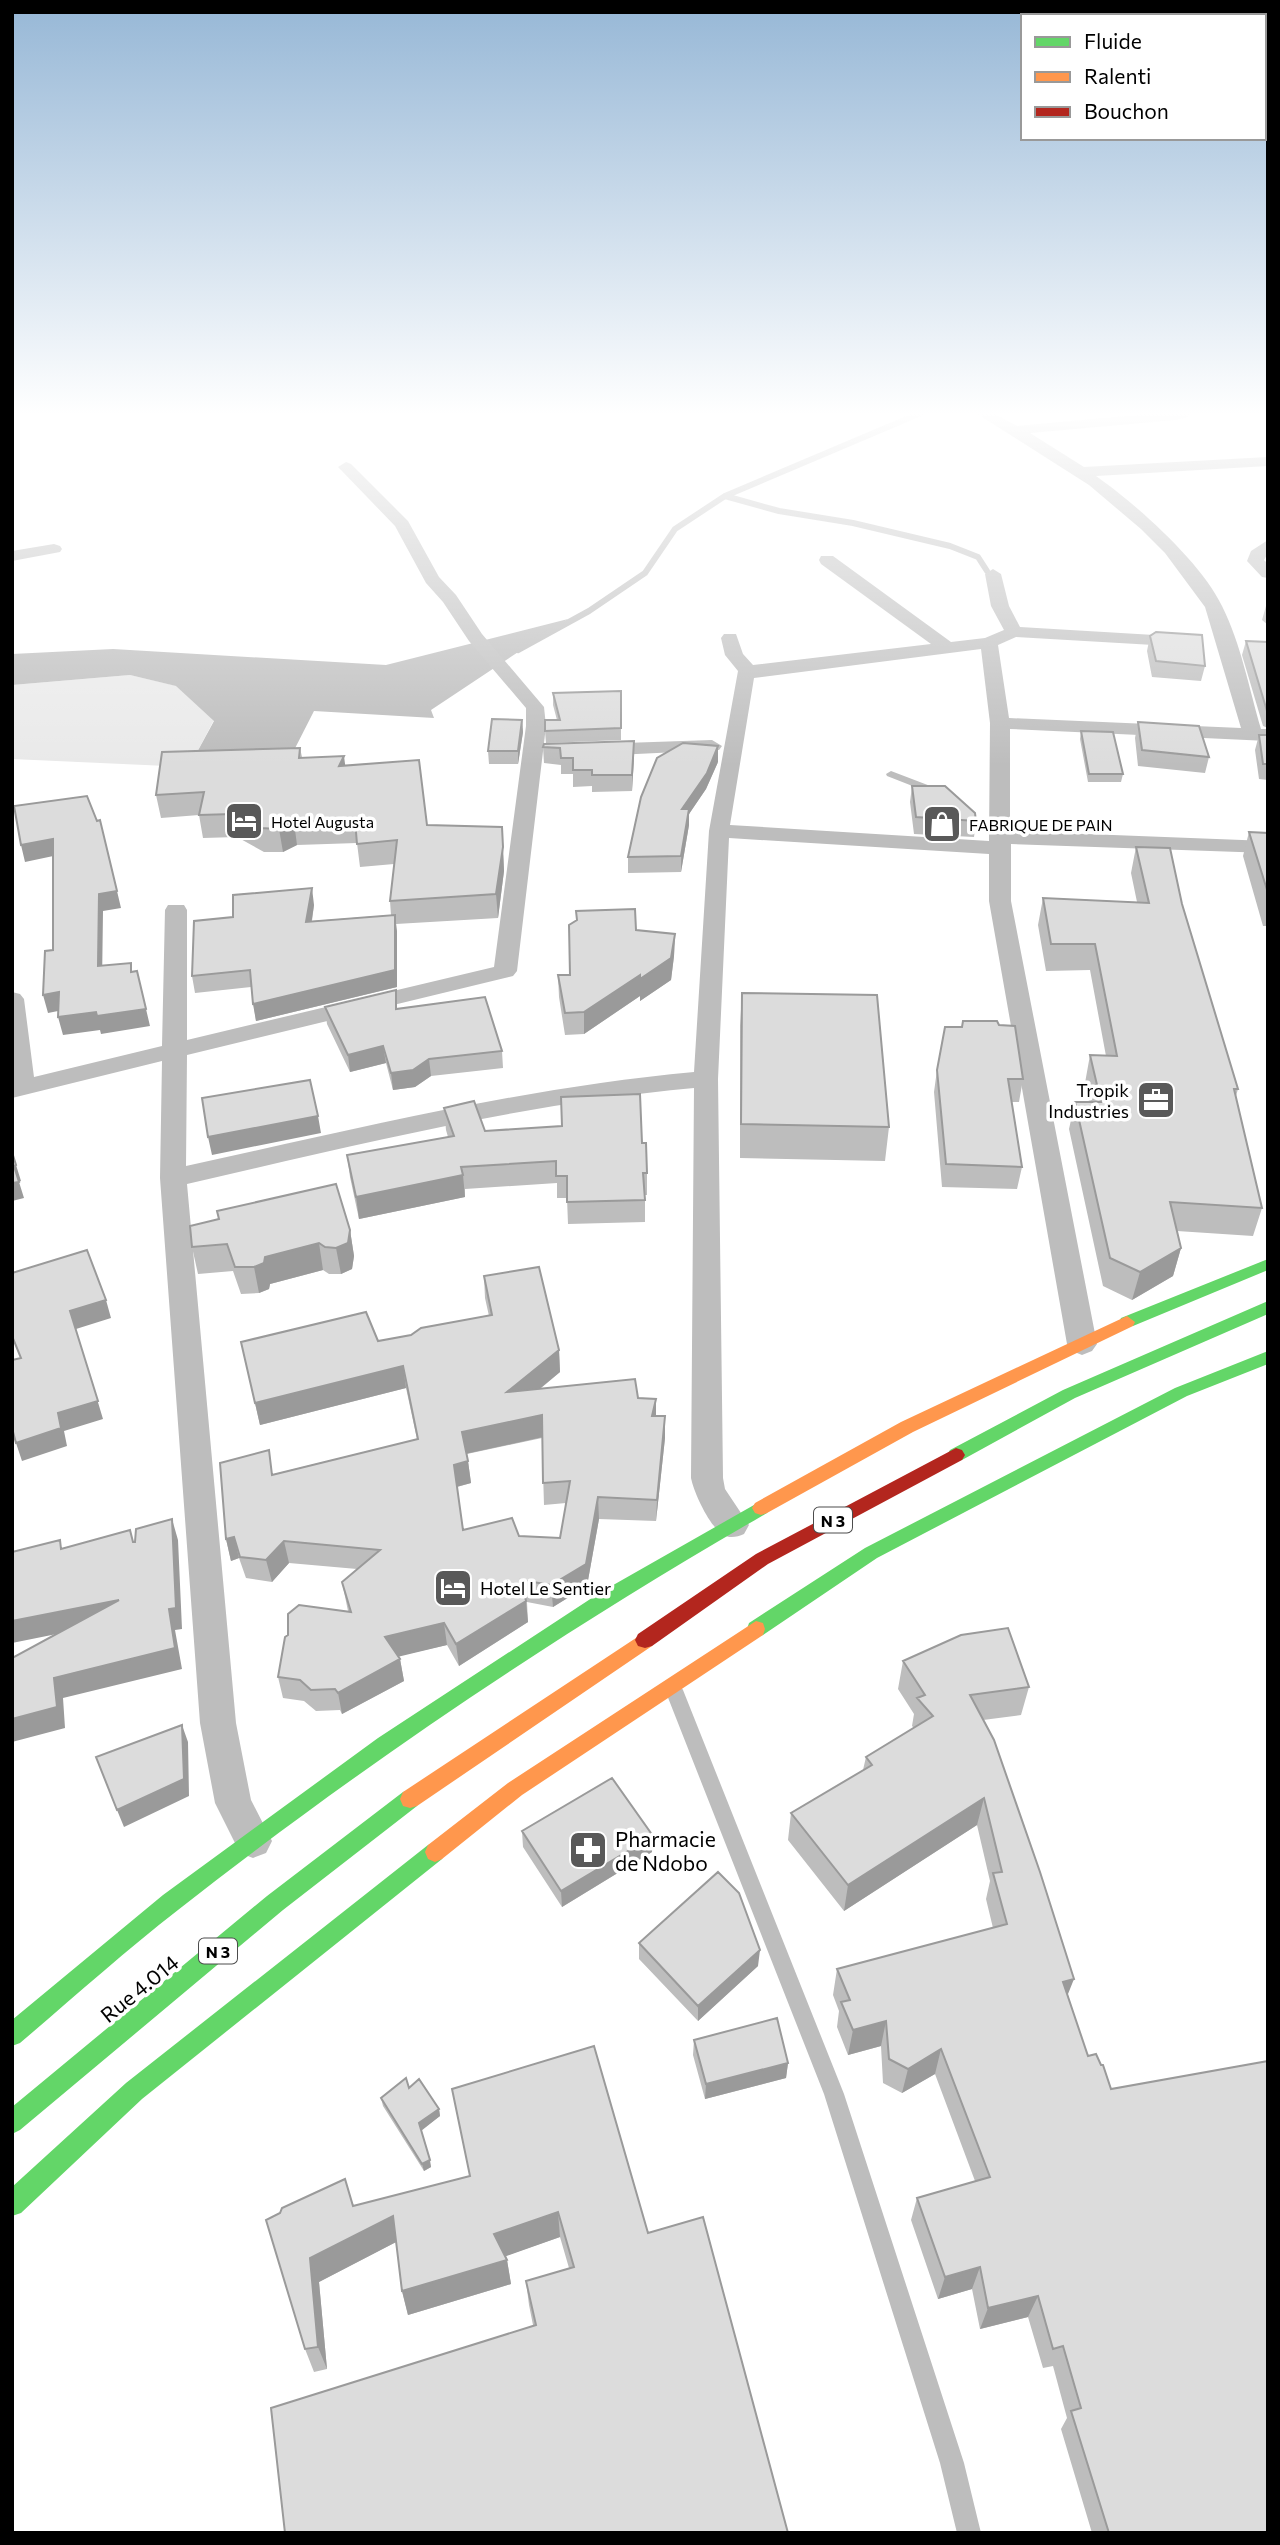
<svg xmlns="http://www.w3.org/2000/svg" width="1280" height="2545" viewBox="0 0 1280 2545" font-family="Commissioner,sans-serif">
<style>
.green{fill:#e9e9e9}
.water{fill:#bbb}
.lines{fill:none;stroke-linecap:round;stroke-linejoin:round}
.stream{stroke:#bbb;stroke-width:6}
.lane{fill:#bdbdbd;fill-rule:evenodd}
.street{fill:#bdbdbd;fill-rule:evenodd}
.fast{fill:#63d668;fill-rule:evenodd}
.slow{fill:#ff974d;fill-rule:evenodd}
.jam{fill:#b3261e;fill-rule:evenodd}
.wall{fill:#bdbdbd;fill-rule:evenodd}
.shaded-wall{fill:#9a9a9a}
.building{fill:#dcdcdc;stroke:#9a9a9a;stroke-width:2;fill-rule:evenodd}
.labels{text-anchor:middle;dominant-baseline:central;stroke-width:7;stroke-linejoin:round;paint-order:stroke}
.far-poi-label{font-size:16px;fill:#000;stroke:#fff;text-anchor:start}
.shield{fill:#fff;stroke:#4c4c4c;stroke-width:2}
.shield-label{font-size:16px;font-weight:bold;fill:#000}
.poi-label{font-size:18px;fill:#000;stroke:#fff;text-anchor:end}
.near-poi-label{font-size:21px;fill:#000;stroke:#fff;text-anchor:start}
.near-street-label{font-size:21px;fill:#000;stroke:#fff}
</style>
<rect width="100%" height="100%" fill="#fff"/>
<path class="green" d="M130 675 177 686 214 720 189 767 12 759V685Z"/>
<path class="water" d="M568 619 431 710 434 718 314 711 287 764 189 767 214 721 176 686 130 675 12 685V654L113 649 386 665Z"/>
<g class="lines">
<path class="stream" d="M725 496 779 511 853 523 950 546 978 557 987 571
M518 650 589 611 645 573 675 529 725 496 928 410"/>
<path class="lane" d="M891 771 946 792 947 794 938 796 887 776 886 774Z
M965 810 969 811 977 822 999 825 1004 828 999 831 970 827 960 813Z
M674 1683 680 1685 683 1690 844 2094 964 2463 981 2533H957L940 2463 824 2094 665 1690 668 1685Z"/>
<path class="street" d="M971 410H988L1017 426 1190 410 1188 417 1175 420 1030 433 1084 467 1268 457V466L1096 476C1136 504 1201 562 1222 606 1241 644 1249 688 1261 729H1268V741L1010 729V831L1268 841V853L1011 844V901L1097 1344 1092 1351 1082 1355 1072 1351 1067 1344 989 901V854L729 838 718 1079 723 1478 725 1489 749 1525 744 1534C737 1537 729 1539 722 1534 709 1525 694 1493 691 1478L694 1088C521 1104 355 1145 187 1184L236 1723 251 1800 272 1841 266 1853 253 1858 240 1853 215 1803 200 1723 160 1178 162 1061 12 1098V992L20 994 24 999 34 1077 162 1046 165 910 168 905H184L187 910V1040L494 967 526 726V708L469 641 443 602 426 583 395 526 341 470 338 467 346 462 351 464 408 521 439 577 456 595 482 634 544 707 546 726 517 971 513 976 187 1055 186 1166C355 1129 522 1088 694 1072L709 831 738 671 725 655 721 638 724 634H736L743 654 753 665 931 644 821 564 819 560 821 556H833L951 642 985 638 1004 630 991 606 985 574 993 569 1001 574 1009 606 1020 627 1188 637 1197 642 1188 647 1016 637 998 645 1009 718 1241 728 1205 607 1165 553 1141 529 1089 485ZM981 649 990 723 989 841 730 825 754 678Z
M1268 540V553L1264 560 1268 564V578L1262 577 1247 561 1251 551Z
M54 544 60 546 62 549 60 552 12 561V551Z
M712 740 722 746 719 750 595 756 585 750 595 744Z"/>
<path class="fast" d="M1268 1259V1270L1133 1326H1121L1119 1322 1121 1318Z
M1268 1301V1314L1075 1398 962 1460H950L947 1455 950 1450 1063 1390Z
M1268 1351V1364L1187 1396 877 1558 763 1635 756 1637 749 1635 747 1629 749 1623 865 1548 1175 1388Z
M761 1501 767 1503 770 1508 767 1513C562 1631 365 1763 178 1910 124 1952 73 1998 20 2043L12 2046V2020L163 1895 378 1738 601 1592Z
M410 1790 417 1792 420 1799 417 1806 283 1910 20 2130 12 2134V2107L267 1896 403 1792Z
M435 1842 442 1845 445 1852 442 1859 142 2099 21 2213 12 2216V2187L126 2083 428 1845Z"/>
<path class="slow" d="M1127 1316 1135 1322 1133 1326 913 1432 767 1513 761 1515 755 1513 752 1508 755 1503 901 1422Z
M756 1621 763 1623 765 1629 763 1635 522 1795 442 1859 435 1862 428 1859 425 1852 428 1845 508 1783Z
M645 1632 652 1634 655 1640 652 1646 417 1806 410 1808 403 1806 400 1799 403 1792Z"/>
<path class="jam" d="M956 1448 962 1450 965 1455 962 1460 768 1564 652 1646 645 1648 638 1646 635 1640 638 1634 756 1554Z"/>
</g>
<path class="wall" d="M1266 606H1268V625L1262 620Z
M1150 636 1205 666 1201 681 1152 677 1147 651Z
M1246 641 1268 642V728L1263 726 1242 655Z
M621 691V740L546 743 545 731 557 720 553 705V693Z
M522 720 523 732 518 764H489L488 751Z
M1138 722 1209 757 1205 773 1138 766 1135 738Z
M1081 731 1123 774 1121 782H1088L1080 739Z
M1259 735H1268V780L1259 779 1255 750Z
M634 741 632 791 592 792V786L573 787V774H561V765L544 763 543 747Z
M300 748 302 757 345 766 427 825 502 827 504 871 498 918 396 924 397 987 256 1021 251 987 195 993 192 976 233 917 314 905 312 921 391 915 390 901 394 864 360 867 357 843 297 845 283 852H264L237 837 203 838 199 815 161 818 156 795Z
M718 762 706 789 689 814V825L681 872 628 873V857Z
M912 786 976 821 974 837 914 834 910 802Z
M1249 832 1268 833V926H1263L1243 856Z
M1136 847 1182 904 1238 1089 1236 1096 1262 1208 1253 1236 1177 1231 1181 1248 1173 1276 1132 1300 1103 1286 1069 1129 1075 1102H1089L1085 1083 1090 1055 1106 1056 1090 970 1046 971 1038 925 1043 898 1137 902 1131 873Z
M636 930 675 934 674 956 671 980 640 1001V996L584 1034 565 1035 559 997 558 975H570Z
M742 993 889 1127 885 1161 740 1158V1026Z
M325 1007 397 1008 502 1051 503 1068 431 1076 415 1087 393 1090 386 1063 350 1072 327 1024Z
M937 1070 1023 1079 1019 1102H1011L1022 1167 1017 1189 942 1187 934 1092Z
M444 1108 485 1131 642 1143 647 1173V1195H645V1222L568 1224 567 1198H557V1183L465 1189V1197L359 1219 350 1177 347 1155 448 1137 446 1130Z
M217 1211 350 1230 354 1256 352 1269 341 1274H329L323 1270 270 1284 269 1289 259 1293 241 1294 233 1271 198 1274 192 1247 219 1219Z
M484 1276 559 1350 560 1372 540 1389 656 1399V1416H665V1438L656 1521 599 1519 587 1586 553 1607 527 1602 528 1622 459 1666 447 1645 398 1656 400 1659 404 1681 342 1714 340 1710 316 1711 304 1701 283 1698 278 1677 348 1611 342 1582 357 1569 289 1563 272 1582 246 1578 239 1558 231 1561 226 1539 274 1474 417 1439 406 1388 260 1425 241 1342 378 1341 411 1335 489 1316 485 1298ZM542 1438 544 1505 566 1503 560 1538 519 1536 463 1530 457 1487 471 1483 467 1454Z
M903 1661 1029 1687 1021 1715 983 1720 1068 1995 1088 2056 1111 2089 1268 2533H1092L1061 2429 1067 2418 1053 2366 1043 2368 1028 2317 980 2329 972 2289 938 2299 911 2220 917 2198 975 2181 935 2074 902 2093 883 2083 881 2046 848 2055 837 2027 839 2011 833 1995 837 1969 993 1928 986 1899 990 1881 977 1825 844 1911 788 1840 791 1813 863 1770 866 1757 914 1728 912 1726 914 1714 898 1689Z
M522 1831 652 1852 562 1907 523 1847Z
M639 1943 758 1966 698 2021 639 1959Z
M694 2040 788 2063 786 2078 705 2099 693 2055Z
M409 2088 439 2109 440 2116 421 2130 431 2167 424 2171 383 2106 381 2098Z
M452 2089 648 2233 788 2533 533 2325 529 2305 526 2281 569 2268 560 2237 505 2256 507 2260 511 2284 408 2315 402 2291 396 2242 319 2282 327 2369 314 2372 305 2349 266 2220 353 2206 470 2176Z"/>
<path class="shaded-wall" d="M522 720 523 732 518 764V751Z
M634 741V757L632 791V775Z
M718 746V762L706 789 689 814V825L681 872 682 809Z
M344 756 347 779 339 766Z
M294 822 297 845 283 852 279 829Z
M502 827 504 871 498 918 496 894Z
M53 839 58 855 25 862 21 845Z
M312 888 314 905 309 938 306 922Z
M117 891 121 908 103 911 102 984 98 966 99 894Z
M395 915 397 931V987L256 1021 253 1004Z
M675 934 674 956 671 980 640 1001V996L584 1034V1012Z
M59 992 63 1010 48 1013 43 995Z
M146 1009 150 1026 101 1034 100 1030 63 1035 58 1017 96 1012Z
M383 1046 386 1063 350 1072 348 1055Z
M429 1059 431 1076 415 1087 393 1090 391 1073Z
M318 1116 321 1133 212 1155 208 1137Z
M12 1152 21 1181 19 1182 24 1198 12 1201 14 1166Z
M463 1175 465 1197 359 1219 356 1197Z
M350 1230 354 1256 352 1269 341 1274 336 1248Z
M319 1243 323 1270 270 1284 269 1289 259 1293 254 1267 265 1257Z
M1181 1248 1173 1276 1132 1300 1140 1272Z
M106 1300 111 1318 76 1329 103 1419 64 1431 67 1446 22 1461 16 1443 58 1413 70 1311Z
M559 1350 560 1372 509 1414 507 1392Z
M403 1366 406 1388 260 1425 255 1403Z
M656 1399V1421L652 1416Z
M542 1415 543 1437 465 1454 462 1432Z
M665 1416V1438L656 1521 657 1500Z
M468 1461 471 1483 456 1487 454 1465Z
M598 1497 599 1519 587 1586 553 1607 551 1585Z
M172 1519 178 1540 182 1629 175 1630 182 1669 63 1698 65 1728 12 1742V1719L54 1678 169 1609Z
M234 1537 239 1558 231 1561 226 1539Z
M284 1541 289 1563 272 1582 266 1560Z
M119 1600 126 1620 12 1643V1621Z
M526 1601 528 1622 459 1666 456 1644Z
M444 1623 447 1645 389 1659 385 1637Z
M400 1659 404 1681 342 1714 338 1693Z
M182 1725 188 1742 189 1796 124 1827 117 1810Z
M984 1798 977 1825 844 1911 848 1885Z
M653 1836 652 1852 562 1907 561 1891Z
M760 1950 758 1966 698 2021V2006Z
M1074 1979 1064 2004 1063 1982Z
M886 2021 881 2046 848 2055 853 2030Z
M941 2049 935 2074 902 2093 908 2069Z
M788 2063 786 2078 705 2099 706 2084Z
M439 2109 440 2116 421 2131 419 2123Z
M430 2160 431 2167 424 2171 422 2164Z
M558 2212 560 2237 498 2259 494 2234Z
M393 2216 400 2240 319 2282 327 2369 318 2347 310 2258Z
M507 2260 511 2284 408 2315 402 2291Z
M980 2267 972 2289 938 2299 945 2277Z
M1038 2296 1028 2317 980 2329 988 2308Z"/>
<path class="building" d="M1156 632 1202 635 1205 666 1156 661 1150 636Z
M1246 641 1268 642V712L1267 711Z
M621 691V728L545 731V720H560L553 693Z
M492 719 522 720 518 751H488Z
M1138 722 1199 726 1209 757 1142 750Z
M1081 731 1113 732 1123 774H1089Z
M1259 735H1268V764H1263Z
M634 741 632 775H592V770H573V758H561L560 748 543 747 544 744Z
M683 743 718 746 707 773 682 809H689L681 856 628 857 641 797 657 758Z
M300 748 299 758 344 756 339 766 419 760 427 825 502 827 503 847 496 894 390 901 397 840 357 844 355 820 294 822 279 829 260 828 233 814 199 815 204 792 156 795 162 752Z
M912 786H945L975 813 976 821 916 817Z
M87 796 97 821 100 820 117 891 99 894 98 966 131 963V972L137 971 146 1009 97 1016 96 1012 58 1017 59 992 43 995 45 951 53 950V839L21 845 14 806Z
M1249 832 1268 833V893Z
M1136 847 1170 848 1182 904 1238 1089H1234L1262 1208 1170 1202 1181 1248 1140 1272 1110 1258 1075 1102H1101L1090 1055 1117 1056 1095 944H1051L1043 898 1149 903Z
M312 888 306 922 395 915V970L253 1004 250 970 192 976 194 921 233 917V895Z
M635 909 636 930 675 934 671 958 640 979V975L584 1012 565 1013 558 975H570L569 925 577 920 576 911Z
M396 990V1009L485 997 502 1051 429 1059 413 1070 391 1073 383 1046 348 1055 325 1007Z
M742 993 877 995 889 1127 741 1124Z
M963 1021H997L999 1025 1015 1026 1023 1079H1008L1022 1167 946 1164 937 1070 945 1027H962Z
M310 1080 318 1116 208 1137 202 1098Z
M640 1094 642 1143H646L647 1173H643L645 1200 567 1202V1176H556V1161L461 1167 463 1175 356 1197 347 1155 454 1136 444 1108 474 1101 485 1131 562 1126 561 1097Z
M12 1152 16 1165 14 1166 19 1182 12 1183Z
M336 1184 350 1230 348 1243 336 1248 325 1247 319 1243 265 1257 264 1263 254 1267H235L227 1244 192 1247 190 1226 219 1219 217 1211Z
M87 1250 106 1300 70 1311 98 1401 58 1413 61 1428 16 1443 12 1428V1360L21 1358 12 1336V1273Z
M539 1267 559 1350 507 1392 635 1379 638 1398 656 1399 652 1416H665L657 1500 598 1497 586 1564 551 1585 521 1580 526 1601 456 1644 444 1623 385 1637 400 1659 338 1693 335 1689 311 1690 300 1680 278 1677 285 1637 288 1635V1614L299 1605 351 1612 342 1582 380 1550 284 1541 266 1560 240 1557 234 1537 226 1539 220 1463 269 1450 272 1475 418 1439 403 1366 255 1403 241 1342 366 1312 378 1341 411 1335 421 1328 492 1315 484 1276ZM542 1415 543 1483 570 1481 560 1538 519 1536 512 1518 463 1530 454 1465 468 1461 462 1432Z
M172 1519 176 1608 169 1609 175 1648 54 1678 57 1707 12 1719V1658L119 1600 12 1621V1552L60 1540 61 1549 130 1530 133 1542H135L136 1529Z
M1008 1628 1029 1687 970 1695 994 1740 1040 1872 1074 1979 1063 1982 1088 2056 1096 2054 1101 2065H1103L1111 2089 1268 2061V2533H1109L1071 2411 1081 2408 1063 2346 1053 2349 1038 2296 988 2308 980 2267 945 2277 917 2198 990 2177 941 2049 908 2069 889 2059 886 2021 853 2030 841 2002 850 2000 837 1969 1007 1924 993 1873 1002 1872 984 1798 848 1885 791 1813 872 1765 866 1757 933 1716 917 1698 925 1695 903 1661 961 1635Z
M182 1725 184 1779 117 1810 96 1757Z
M612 1778 653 1836 561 1891 522 1831Z
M718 1872 739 1893 760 1950 698 2006 639 1943Z
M777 2018 788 2063 706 2084 694 2040Z
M594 2046 648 2233 703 2217 788 2533H285L271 2408 536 2325 526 2281 574 2267 558 2212 494 2234 507 2260 402 2291 393 2216 310 2258 318 2347 305 2349 266 2220 280 2213 282 2208 345 2179 353 2206 470 2176 452 2089Z
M406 2078 409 2088 419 2079 439 2109 419 2123 430 2160 422 2164 381 2098Z"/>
<linearGradient id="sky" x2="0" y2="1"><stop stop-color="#96b7d6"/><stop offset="0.54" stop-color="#fff"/><stop offset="1" stop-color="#fff" stop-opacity="0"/></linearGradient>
<rect width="1280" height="766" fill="url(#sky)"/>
<defs>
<symbol id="hotel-square" viewBox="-11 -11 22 22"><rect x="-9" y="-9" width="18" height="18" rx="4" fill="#595959" stroke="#fff"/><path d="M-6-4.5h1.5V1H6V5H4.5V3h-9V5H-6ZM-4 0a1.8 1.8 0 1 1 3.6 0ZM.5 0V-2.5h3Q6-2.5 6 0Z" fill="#fff"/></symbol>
<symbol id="shop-square" viewBox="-11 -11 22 22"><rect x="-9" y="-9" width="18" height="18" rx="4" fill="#595959" stroke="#fff"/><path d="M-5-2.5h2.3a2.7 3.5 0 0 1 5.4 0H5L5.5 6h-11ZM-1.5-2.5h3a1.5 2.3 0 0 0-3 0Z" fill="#fff"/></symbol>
<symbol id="office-square" viewBox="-11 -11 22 22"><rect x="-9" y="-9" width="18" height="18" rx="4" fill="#595959" stroke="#fff"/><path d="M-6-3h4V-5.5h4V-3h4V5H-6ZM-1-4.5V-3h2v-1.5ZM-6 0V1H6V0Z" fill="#fff"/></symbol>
<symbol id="pharmacy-square" viewBox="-11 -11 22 22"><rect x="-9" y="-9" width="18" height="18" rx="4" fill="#595959" stroke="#fff"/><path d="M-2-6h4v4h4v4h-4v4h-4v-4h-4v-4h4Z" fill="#fff"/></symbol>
</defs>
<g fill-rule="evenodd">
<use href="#hotel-square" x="222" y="799" width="44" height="44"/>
<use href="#shop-square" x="920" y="802" width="44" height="44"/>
<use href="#office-square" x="1134" y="1078" width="44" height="44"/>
<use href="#hotel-square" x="431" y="1566" width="44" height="44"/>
<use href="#pharmacy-square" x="566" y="1828" width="44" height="44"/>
</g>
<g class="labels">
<g class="far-poi-label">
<text x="271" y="821">Hotel Augusta</text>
<text x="969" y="824">FABRIQUE DE PAIN</text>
</g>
<g class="shield">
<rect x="814" y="1507.5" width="38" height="25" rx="5"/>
<rect x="199" y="1938.5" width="38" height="25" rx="5"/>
</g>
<g class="shield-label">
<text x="833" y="1520">N 3</text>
<text x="218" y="1951">N 3</text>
</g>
<g class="poi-label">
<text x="1129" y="1090">Tropik<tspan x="1129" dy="21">Industries</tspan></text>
<text x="480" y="1588" text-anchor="start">Hotel Le Sentier</text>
</g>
<g class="near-poi-label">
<text x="615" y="1838">Pharmacie<tspan x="615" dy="24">de Ndobo</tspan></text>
</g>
<g class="near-street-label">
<text transform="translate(139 1988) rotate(-39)">Rue 4.014</text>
</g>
</g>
<rect width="1280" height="2545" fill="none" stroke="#000000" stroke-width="28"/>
<rect x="1021" y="14" width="245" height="126" fill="#ffffff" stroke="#999999" stroke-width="2"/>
<rect x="1035" y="37" width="35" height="10" fill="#63d668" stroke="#999999" stroke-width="2"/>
<text x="1084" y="49" font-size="21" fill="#000000">Fluide</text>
<rect x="1035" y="72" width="35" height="10" fill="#ff974d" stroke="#999999" stroke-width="2"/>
<text x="1084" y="84" font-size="21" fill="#000000">Ralenti</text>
<rect x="1035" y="107" width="35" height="10" fill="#b3261e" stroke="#999999" stroke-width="2"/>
<text x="1084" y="119" font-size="21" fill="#000000">Bouchon</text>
</svg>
